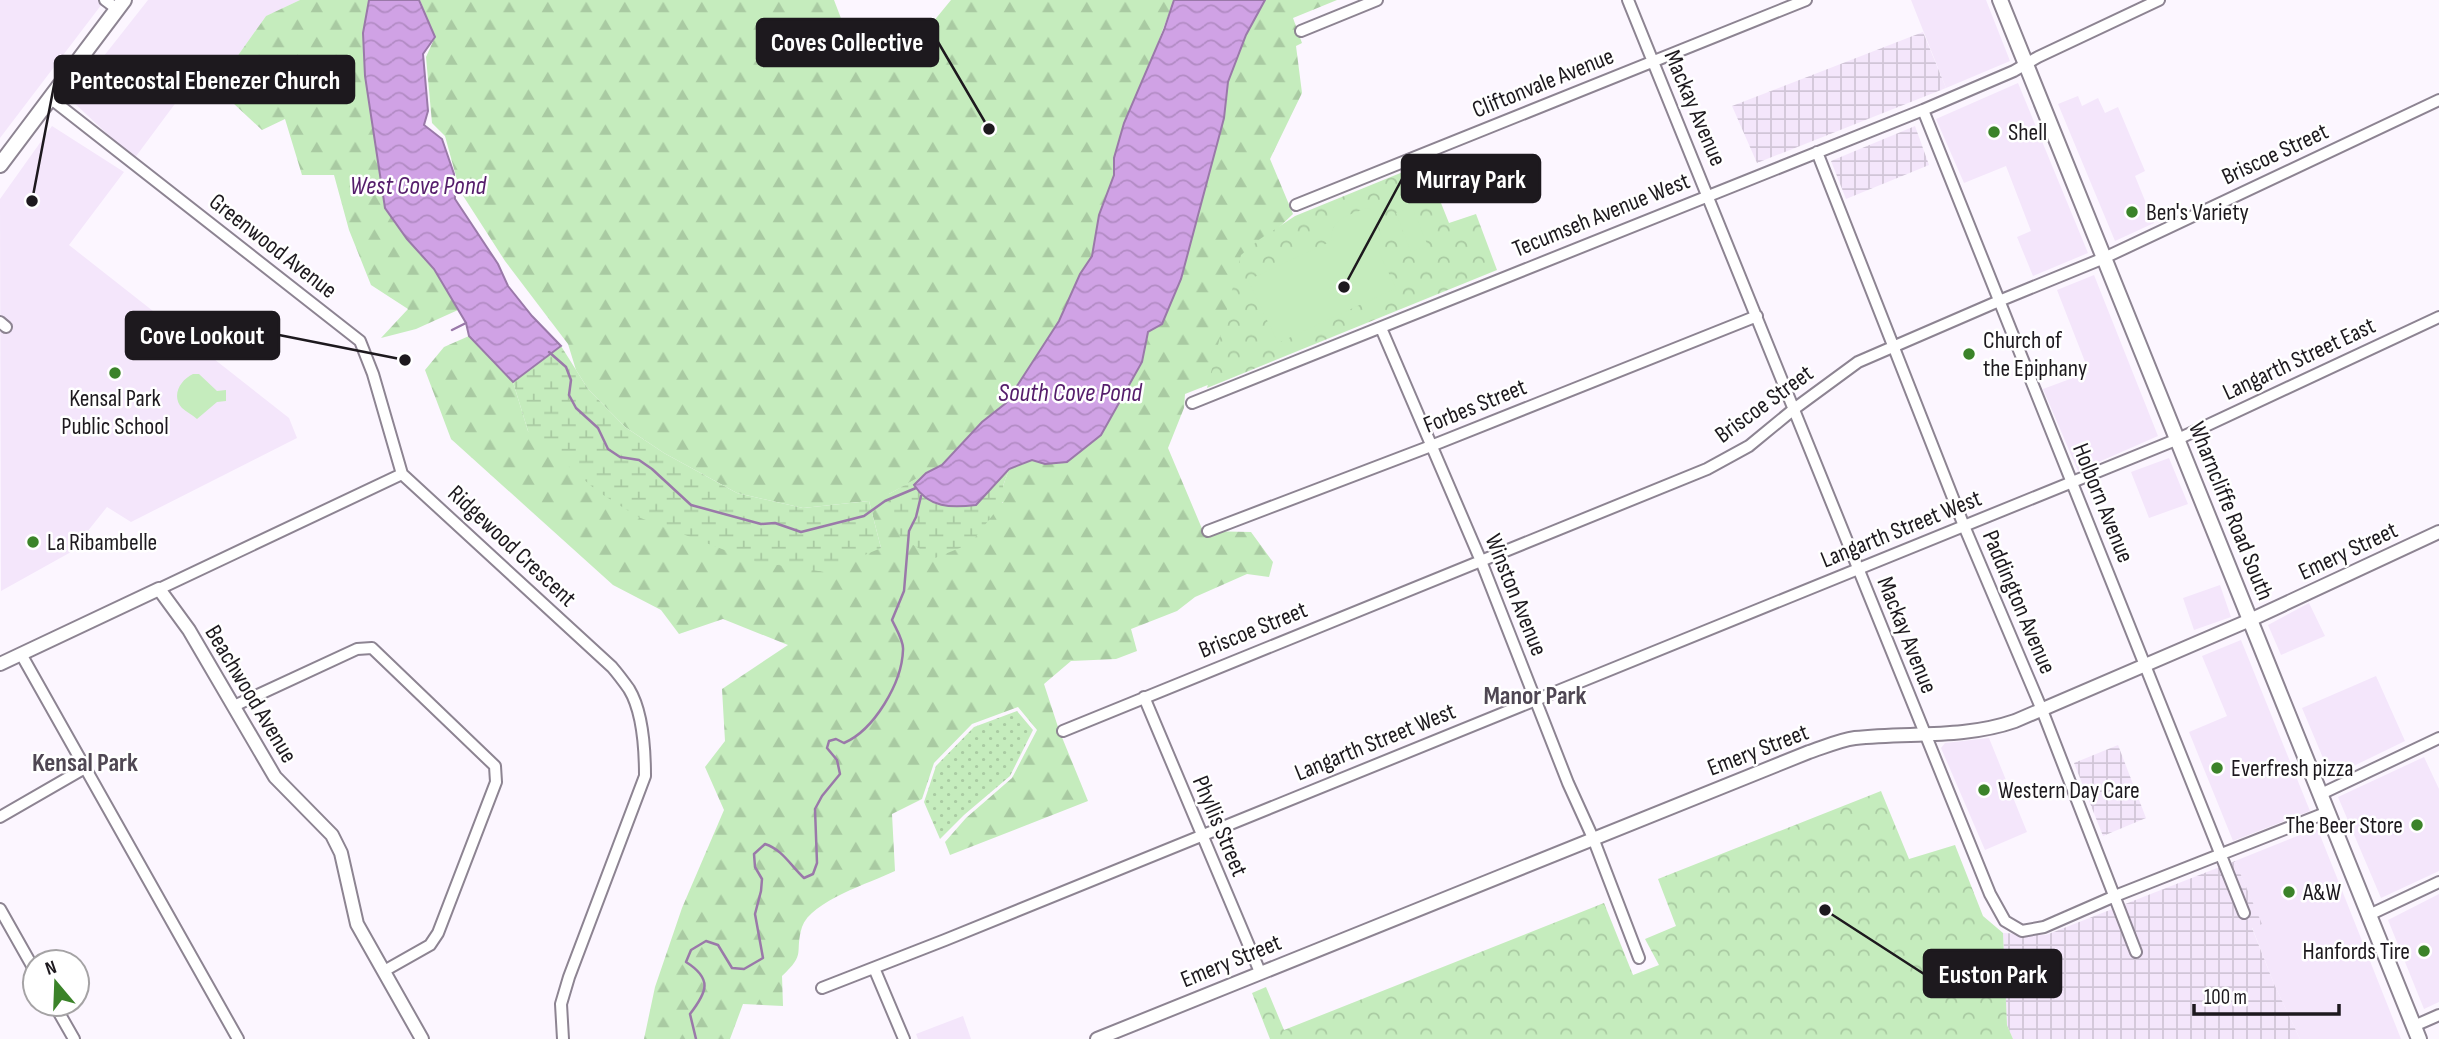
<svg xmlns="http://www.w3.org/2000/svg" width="2439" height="1039" viewBox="0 0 2439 1039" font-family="'Sofia Sans Condensed',sans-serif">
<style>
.built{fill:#f4e6fb}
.industrial{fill:url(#industrial-grid)}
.grass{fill:url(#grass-dots)}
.forest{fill:url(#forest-firs)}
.wetland{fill:url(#wetland-marsh)}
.park{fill:url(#park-crowns)}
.pitch{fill:#c5ecbd}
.water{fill:url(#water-waves);stroke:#9a79a9;stroke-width:2}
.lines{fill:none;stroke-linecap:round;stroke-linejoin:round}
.stream{stroke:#9a79a9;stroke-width:2.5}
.minor-casing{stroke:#8d8492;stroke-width:14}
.tertiary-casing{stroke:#8d8492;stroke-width:16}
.secondary-casing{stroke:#8d8492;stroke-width:18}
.minor{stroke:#fff;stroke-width:10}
.tertiary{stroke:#fff;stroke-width:12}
.secondary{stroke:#fff;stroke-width:14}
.poi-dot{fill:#3b8329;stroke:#fff;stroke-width:2.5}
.labels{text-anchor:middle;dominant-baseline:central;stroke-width:5;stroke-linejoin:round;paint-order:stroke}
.street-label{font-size:24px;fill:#1d191e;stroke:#fff}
.poi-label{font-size:24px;fill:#1d191e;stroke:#fff;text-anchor:start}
.water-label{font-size:26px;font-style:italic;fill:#551d6b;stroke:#fff}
.neighbourhood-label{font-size:26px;font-weight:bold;fill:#4f4753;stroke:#fff}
.leader{fill:none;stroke:#1d191e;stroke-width:2.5}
.callout-dot{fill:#1d191e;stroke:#fff;stroke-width:2.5}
.callout{fill:#1d191e;stroke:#1d191e;stroke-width:2.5}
.callout-label{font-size:26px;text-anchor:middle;font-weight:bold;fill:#fff}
</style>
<defs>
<pattern id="industrial-grid" width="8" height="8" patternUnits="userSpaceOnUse" patternTransform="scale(1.75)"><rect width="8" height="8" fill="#f4e6fb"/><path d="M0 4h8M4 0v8" fill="none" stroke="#d1c5d7"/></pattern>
<pattern id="grass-dots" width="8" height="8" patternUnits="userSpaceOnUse" patternTransform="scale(1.75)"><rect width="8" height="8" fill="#c5ecbd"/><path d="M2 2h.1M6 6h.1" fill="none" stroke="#a9caa2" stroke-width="1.8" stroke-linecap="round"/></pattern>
<pattern id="forest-firs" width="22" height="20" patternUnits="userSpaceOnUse" patternTransform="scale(1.75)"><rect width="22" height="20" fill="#c5ecbd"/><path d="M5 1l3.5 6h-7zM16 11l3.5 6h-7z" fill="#a9caa2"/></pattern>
<pattern id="wetland-marsh" width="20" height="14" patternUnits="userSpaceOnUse" patternTransform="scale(1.75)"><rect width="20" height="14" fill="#c5ecbd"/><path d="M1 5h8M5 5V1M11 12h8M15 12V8" fill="none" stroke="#a9caa2"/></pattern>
<pattern id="park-crowns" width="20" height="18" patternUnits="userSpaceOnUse" patternTransform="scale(1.75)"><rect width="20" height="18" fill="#c5ecbd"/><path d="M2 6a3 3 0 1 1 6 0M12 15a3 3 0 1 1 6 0" fill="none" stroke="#a9caa2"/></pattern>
<pattern id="water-waves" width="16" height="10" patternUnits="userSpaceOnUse" patternTransform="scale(1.75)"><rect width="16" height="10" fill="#d0a2e5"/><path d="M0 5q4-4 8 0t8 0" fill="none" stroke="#b28bc4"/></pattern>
</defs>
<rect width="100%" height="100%" fill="#fcf6ff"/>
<path class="built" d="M0 0H105L0 138Z
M148 0H300L266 16 222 78 180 97 134 159 70 99Z
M1911 0H1986L2010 61 1946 88Z
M2018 83 2088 253 2033 276 2017 237 2031 231 2006 166 1964 183 1936 119Z
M2078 96 2082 106 2098 98 2105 113 2118 107 2145 171 2135 176 2154 223 2115 241 2058 104Z
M52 126 124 172 69 245 289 418 297 438 131 522 107 507 71 552 1 591 0 199Z
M2094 275 2158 436 2078 471 2043 389 2089 372 2057 290Z
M2169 458 2188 504 2149 518 2131 472Z
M2220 585 2231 617 2194 630 2183 598Z
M2309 603 2325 636 2281 655 2268 625Z
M2241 640 2310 811 2233 841 2189 732 2227 716 2202 656Z
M2376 676 2405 741 2331 777 2302 708Z
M1989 738 2027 832 1985 850 1941 748 1945 743Z
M2424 757 2439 789V871L2381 898 2338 797Z
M2315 829 2318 830 2401 1039H2300L2274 984 2252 927 2261 923 2235 861Z
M2439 894V1002L2424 1009 2388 920Z
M963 1016 971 1039H918L916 1034Z"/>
<path class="industrial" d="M1923 32 1946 88 1757 163 1732 106Z
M1915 126 1929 165 1846 199 1831 161Z
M2118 745 2146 818 2103 836 2074 763Z
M2235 861 2262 924 2252 928 2274 984 2300 1039H2013L2007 1025 2003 933 2046 935Z"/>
<path class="grass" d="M1017 711 1033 730 1010 776 964 815 940 839 924 802 936 766 974 727Z"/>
<path class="forest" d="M300 0H369L363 33 385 207 407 239 434 269 458 310 416 329 381 338 408 309 371 285 349 230 334 175H302L285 119 262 130 233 103 222 78 266 16Z
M420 0H834L855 55 924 33 951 0H1174L1114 158V175L1099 215 1092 256 1080 274 1059 321 1006 403 982 422 942 465 889 494 1003 503V486L1009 469 1032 460 1045 464 1101 435 1142 362 1148 332 1162 324 1181 279 1224 119 1228 82 1246 35 1265 0H1337L1293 18 1302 43 1296 46 1302 93 1270 159 1293 214 1271 235 1228 377 1185 394 1184 408 1168 448 1203 531 1251 532 1273 562 1269 577 1247 574 1195 597 1177 611 1131 629 1137 651 1116 659 1071 661 1044 684 1059 730 1088 801 950 855 945 842 966 818 1012 778 1037 730 1018 707 972 724 934 763 922 799 892 814 895 871C870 883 811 901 802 927 794 953 807 953 782 976L783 1006 743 1004 730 1039H644L655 987 682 908 724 810 705 767 725 741 722 689 788 645 723 619 679 634 661 610 613 585 451 439 425 370 444 347 469 336 513 382 528 431 881 548 869 501 803 508 737 493 664 453 625 427 588 389 576 370 568 344 505 261 460 191 445 136 432 123 426 57 435 37Z"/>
<path class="wetland" d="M561 346 588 389 625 427 664 453 737 493 803 508 869 501 881 548 825 572 756 562 638 517 597 491 528 431 513 382Z
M1009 469 1003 486V502L970 544 935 558 900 537 889 494 926 473 914 485 976 505Z"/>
<path class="park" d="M1425 163 1449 223 1476 214 1497 270 1207 388 1241 255 1260 239 1295 216Z
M1881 791 1909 859 1955 845 1983 916 2003 933 2007 1025 2013 1039H1270L1252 993 1266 987 1284 1030 1604 903 1633 975 1659 965 1645 939 1676 926 1658 879Z"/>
<path class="pitch" d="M1412 207 1428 246 1411 252 1396 213Z
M1367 208 1372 210 1383 241 1379 253 1396 288 1278 343 1248 280 1332 241C1328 219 1350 215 1367 208Z
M193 374H199L217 391 226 390V401L217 402 197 419C193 415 186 412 182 408 171 396 180 380 193 374Z"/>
<path class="water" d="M369 0H419L435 37 423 54 428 111 424 125 442 139 454 174 455 199 498 264 508 286 532 316 561 346 513 382 469 336 466 323 434 269 407 239 385 208 365 76 363 33Z
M1174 0H1265L1246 35 1228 82 1224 118 1181 279 1162 324 1148 332 1142 362 1101 435 1067 462 1045 464 1032 460 1009 469 976 505C951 508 929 508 914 485L926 473 942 465 982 422 1006 403 1059 321 1080 274 1092 256 1099 215 1114 175V158L1124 123 1164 30Z"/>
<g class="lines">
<path class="stream" d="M452 330 466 323
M549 352 566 367 571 380 569 395 576 408 598 428 608 449 620 457 639 460 652 469 691 505 761 524 775 523 801 532 864 516 885 501 916 488
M696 1039 690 1014C707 992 713 979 686 962L691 950 706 941 718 945 732 968 744 969 763 958 755 914 761 891 762 879 755 867 754 854 765 844C783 850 790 865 804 878L813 874 817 863 815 809 822 796 840 774 837 760 827 748 829 741 836 739 844 743C874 730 902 683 903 650 904 641 896 629 892 620L904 591 909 531 916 517 921 496"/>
<defs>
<path id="minor" d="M105 0 117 9
M1628 0 1990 894 2005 921 2022 931 2044 927 2115 896 2328 812
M1301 31 1377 0
M50 98 360 341 373 374 402 474
M1923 110 2244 913
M1817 152 1964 526 2042 710 2136 952
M1296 205 1806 0
M0 322 6 327
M1381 328 1481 561 1568 783 1593 838 1639 958
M1192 403 1923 110 2014 71 2038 57 2159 0
M402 474 612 667C618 674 624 682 629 689 643 712 645 750 645 776L569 977 561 1004 563 1039
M1208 531 1431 446 1757 316
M159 589 402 474
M21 654 238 1039
M1144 697 1260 972
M234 706 357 649 372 648 495 766 496 782 438 933 430 945 384 971
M1063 731 1707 469 1749 446 1794 409 1858 362 1999 301 2104 258 2439 100
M2321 794 2439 738
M0 817 85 768
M0 909 35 971
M2369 915 2439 882
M874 968 904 1039
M822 988 945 940 2178 439 2439 317
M54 1004 74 1039
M2414 1026 2439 1015"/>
<path id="tertiary" d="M0 664 159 589 189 630 275 777 332 835 341 853 357 924 422 1039
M1097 1039 1809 752C1824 747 1840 740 1855 738 1909 732 1963 739 2015 721L2250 620 2439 532"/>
<path id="secondary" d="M2000 0 2419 1039
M0 165 124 0"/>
</defs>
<use href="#minor" class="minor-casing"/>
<use href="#tertiary" class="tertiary-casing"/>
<use href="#secondary" class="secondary-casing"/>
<use href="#minor" class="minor"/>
<use href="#tertiary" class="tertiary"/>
<use href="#secondary" class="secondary"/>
</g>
<g class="poi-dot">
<circle cx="1994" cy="132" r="7"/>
<circle cx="2132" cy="212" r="7"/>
<circle cx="1969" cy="354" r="7"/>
<circle cx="115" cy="373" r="7"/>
<circle cx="33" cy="542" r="7"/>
<circle cx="2217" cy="768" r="7"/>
<circle cx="1984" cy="790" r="7"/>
<circle cx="2417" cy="825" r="7"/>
<circle cx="2289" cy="892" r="7"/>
<circle cx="2424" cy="951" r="7"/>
</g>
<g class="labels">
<g class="street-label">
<text transform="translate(1543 83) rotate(-22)">Cliftonvale Avenue</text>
<text transform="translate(1695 108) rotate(67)">Mackay Avenue</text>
<text transform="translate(2275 154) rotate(-25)">Briscoe Street</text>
<text transform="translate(1601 215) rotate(-22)">Tecumseh Avenue West</text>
<text transform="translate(273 246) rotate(38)">Greenwood Avenue</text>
<text transform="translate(2299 359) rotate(-25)">Langarth Street East</text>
<text transform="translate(1764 404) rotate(-36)">Briscoe Street</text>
<text transform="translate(1475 406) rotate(-22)">Forbes Street</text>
<text transform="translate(2103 503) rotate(68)">Holborn Avenue</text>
<text transform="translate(2231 511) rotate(68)">Wharncliffe Road South</text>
<text transform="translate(1901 529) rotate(-22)">Langarth Street West</text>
<text transform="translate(512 546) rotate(43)">Ridgewood Crescent</text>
<text transform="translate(2348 551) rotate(-25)">Emery Street</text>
<text transform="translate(1516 595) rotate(68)">Winston Avenue</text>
<text transform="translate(2019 602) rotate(67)">Paddington Avenue</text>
<text transform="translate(1253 630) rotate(-22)">Briscoe Street</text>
<text transform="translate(1907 635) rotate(68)">Mackay Avenue</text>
<text transform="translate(251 694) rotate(59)">Beachwood Avenue</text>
<text transform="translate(1375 742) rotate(-22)">Langarth Street West</text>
<text transform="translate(1758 750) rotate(-21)">Emery Street</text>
<text transform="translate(1220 826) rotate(67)">Phyllis Street</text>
<text transform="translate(1231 961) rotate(-22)">Emery Street</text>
</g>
<g class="poi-label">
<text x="2008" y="132">Shell</text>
<text x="2146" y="212">Ben's Variety</text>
<text x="1983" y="340">Church of<tspan x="1983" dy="28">the Epiphany</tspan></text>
<text x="115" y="398" text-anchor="middle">Kensal Park<tspan x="115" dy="28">Public School</tspan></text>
<text x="47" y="542">La Ribambelle</text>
<text x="2231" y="768">Everfresh pizza</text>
<text x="1998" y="790">Western Day Care</text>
<text x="2403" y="825" text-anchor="end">The Beer Store</text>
<text x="2303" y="892">A&amp;W</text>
<text x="2410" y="951" text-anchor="end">Hanfords Tire</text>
</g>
<g class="water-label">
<text x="418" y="186">West Cove Pond</text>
<text x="1070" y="393">South Cove Pond</text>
</g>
<g class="neighbourhood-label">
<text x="1535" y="696">Manor Park</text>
<text x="85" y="763">Kensal Park</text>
</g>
</g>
<path class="leader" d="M989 129L938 42M32 201L55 80M1344 287L1402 179M405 360L279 335M1825 910L1924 974"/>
<g class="callout-dot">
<circle cx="989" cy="129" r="7"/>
<circle cx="32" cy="201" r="7"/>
<circle cx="1344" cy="287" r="7"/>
<circle cx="405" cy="360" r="7"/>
<circle cx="1825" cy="910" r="7"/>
</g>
<g class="callout">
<rect x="757" y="19" width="181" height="47" rx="7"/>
<rect x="55" y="56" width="299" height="47" rx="7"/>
<rect x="1402" y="155" width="138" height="47" rx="7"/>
<rect x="126" y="312" width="153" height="47" rx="7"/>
<rect x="1924" y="950" width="137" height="47" rx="7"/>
</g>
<g class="callout-label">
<text x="847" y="51">Coves Collective</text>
<text x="205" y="89">Pentecostal Ebenezer Church</text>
<text x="1471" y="188">Murray Park</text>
<text x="202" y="344">Cove Lookout</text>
<text x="1993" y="983">Euston Park</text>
</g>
<g transform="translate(56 983) rotate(341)"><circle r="33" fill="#ffffff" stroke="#a5a3a5" stroke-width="2"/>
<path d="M0-5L12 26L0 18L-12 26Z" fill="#3b8329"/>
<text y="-10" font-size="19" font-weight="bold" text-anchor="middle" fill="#1d191e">N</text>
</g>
<path d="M2194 1004v10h145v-10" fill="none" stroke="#1d191e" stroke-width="3.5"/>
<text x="2204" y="1004" font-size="21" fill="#1d191e" stroke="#ffffff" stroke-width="5" paint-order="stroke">100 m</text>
</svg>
